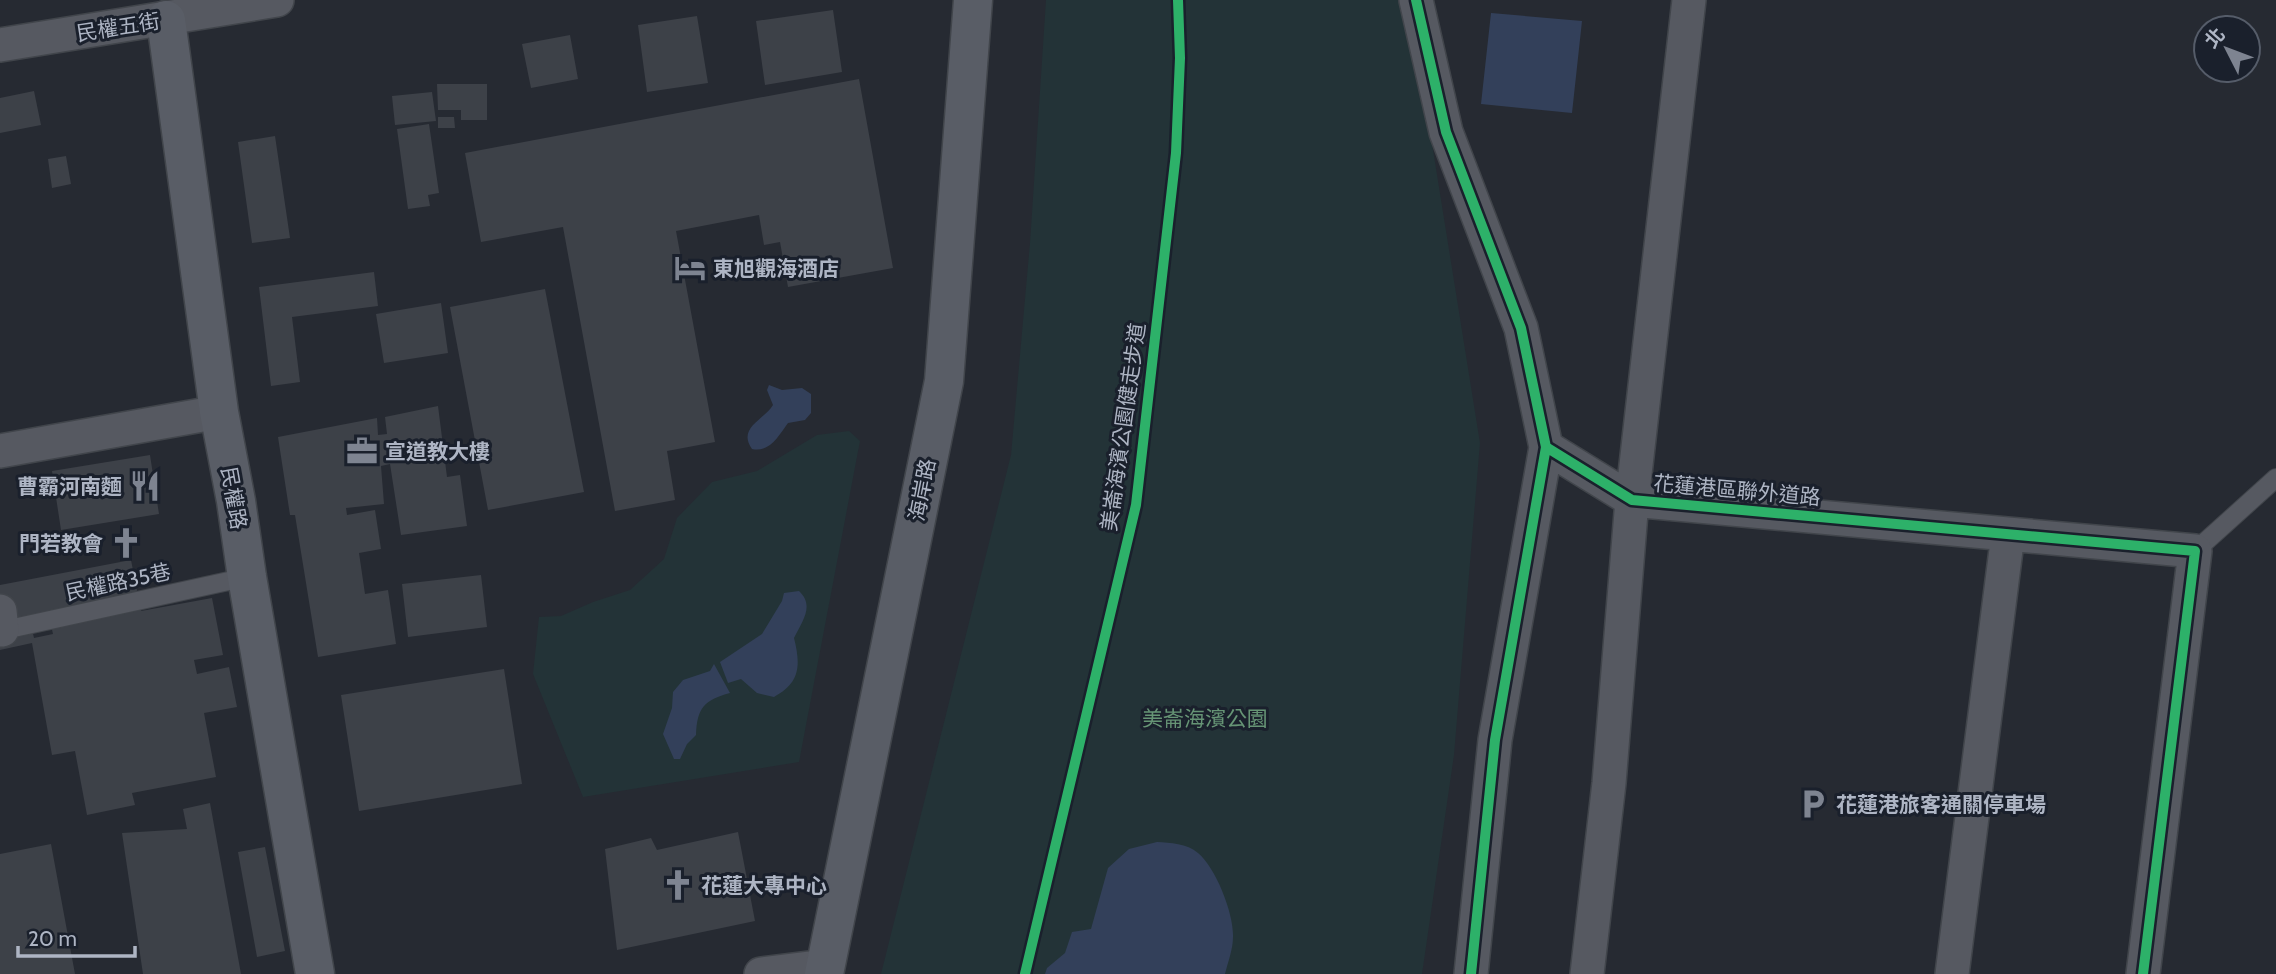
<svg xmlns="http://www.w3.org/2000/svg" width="2276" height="974" viewBox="0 0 2276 974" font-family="Cabin,'Noto Sans TC',sans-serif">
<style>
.green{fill:#233337}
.water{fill:#33405a}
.building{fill:#3d4148;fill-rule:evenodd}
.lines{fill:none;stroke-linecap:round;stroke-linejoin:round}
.lane-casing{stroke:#41454b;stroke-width:20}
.street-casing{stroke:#41454b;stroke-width:36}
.secondary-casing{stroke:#41454b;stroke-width:41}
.lane{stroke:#565961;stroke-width:18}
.street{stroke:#565961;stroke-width:33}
.secondary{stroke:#595d66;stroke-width:38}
.cycleway-casing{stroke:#1a202c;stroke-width:15}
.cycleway{stroke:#2db169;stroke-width:10}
.labels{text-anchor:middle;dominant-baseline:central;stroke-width:6;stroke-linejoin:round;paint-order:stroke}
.street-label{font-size:21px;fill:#aeb5c4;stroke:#1a202c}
.poi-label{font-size:21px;font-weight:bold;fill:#aeb5c4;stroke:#1a202c;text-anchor:start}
.park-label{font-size:21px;fill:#669475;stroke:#1a202c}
</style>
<rect width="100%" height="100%" fill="#262a32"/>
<path class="green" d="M1046 0H1409L1480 443 1454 755 1422 974H881L1011 455 1030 243Z
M849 431 860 441 799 762 583 797 533 674 539 617 561 616 593 602 630 590 664 559 677 518 712 482 757 471 817 435Z"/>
<path class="water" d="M1491 13 1582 21 1572 113 1481 104Z
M769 385 782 390 802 388 811 394V413L805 420 788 423C779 435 770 453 752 449 737 428 764 420 773 405L767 390Z
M799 591C815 606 802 621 794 638 801 666 800 683 774 697L757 693 741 679 728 683 720 662 762 634 782 601 784 593Z
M714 664 730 693C704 700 697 708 696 735L687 744 680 759H674L663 734 672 708 673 692 683 680 710 671Z
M1157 842C1170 843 1187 843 1198 853 1216 868 1234 914 1233 937 1233 949 1228 962 1225 974H1045L1047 968 1065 953 1072 932 1091 929 1108 868 1129 849Z"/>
<path class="building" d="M833 10 842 72 765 85 756 21Z
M697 16 708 83 647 92 638 25Z
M570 35 578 79 531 88 522 44Z
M859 79 893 268 788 287 780 242 764 245 759 215 676 231 715 442 667 451 675 500 615 511 563 227 481 242 465 153Z
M437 84H487V120H461V110H438Z
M34 91 41 125 0 133V98Z
M432 92 436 121 395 125 392 96Z
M438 117H454L455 128H438Z
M429 124 439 193 428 195 430 206 408 209 397 129Z
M275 136 290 238 252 243 238 142Z
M66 156 71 184 52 188 48 159Z
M374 272 378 306 292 317 300 382 271 386 259 287Z
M545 289 584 492 488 510 450 307Z
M441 303 448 353 384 363 376 314Z
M438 406 447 477 460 475 467 526 401 535 390 464 381 466 384 504 346 508 347 515 375 510 381 549 359 553 365 594 388 590 396 644 318 657 295 515H290L278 437 377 418 378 435 387 434 385 417Z
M150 455 159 514 61 530 52 471Z
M131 560 141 611 212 598 223 655 194 660 197 674 229 667 237 707 204 713 216 777 132 793 135 805 87 815 75 751 52 755 32 643 0 650V585ZM48 612 53 634 34 638 29 616Z
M481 575 487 627 408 637 402 584Z
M504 669 522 784 359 811 341 695Z
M210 803 241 974H143L122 833 187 829 183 809Z
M738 832 755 921 617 950 605 849 651 838 657 850Z
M51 844 75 974H0V854Z
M265 847 285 951 257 957 238 852Z"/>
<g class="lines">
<defs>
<path id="lane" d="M2195 551 2276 478
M0 631 247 577"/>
<path id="street" d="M1416 0 1446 132 1521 328 1546 447 1495 740 1471 974
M0 45 277 0
M1546 447 1632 500 2195 551 2143 974
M0 451 219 412
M0 611 2 630
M761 974 825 966
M1587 974 1609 783 1632 500 1689 0
M1952 974 2008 534"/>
<path id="secondary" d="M166 20 219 412 236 501 247 577 315 974
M824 974 944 381 973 0"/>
</defs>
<use href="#lane" class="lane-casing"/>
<use href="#street" class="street-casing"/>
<use href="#secondary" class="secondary-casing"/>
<use href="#lane" class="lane"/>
<use href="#street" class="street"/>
<use href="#secondary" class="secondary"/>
<defs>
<path id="cycleway" d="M1416 0 1446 132 1521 328 1546 447 1495 740 1471 974
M1546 447 1632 500 2195 551 2143 974
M1025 974 1136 505 1176 153 1180 58 1178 0"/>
</defs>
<use href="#cycleway" class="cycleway-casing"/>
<use href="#cycleway" class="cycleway"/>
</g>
<defs>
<symbol id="hotel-bare" viewBox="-9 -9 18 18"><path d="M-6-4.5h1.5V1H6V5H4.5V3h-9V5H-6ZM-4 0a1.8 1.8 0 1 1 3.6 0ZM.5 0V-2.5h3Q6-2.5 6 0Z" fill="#7e8491" stroke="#1a202c" stroke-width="2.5" paint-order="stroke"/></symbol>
<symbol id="office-bare" viewBox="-9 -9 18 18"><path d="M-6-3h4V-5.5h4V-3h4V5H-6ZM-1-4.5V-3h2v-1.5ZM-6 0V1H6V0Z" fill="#7e8491" stroke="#1a202c" stroke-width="2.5" paint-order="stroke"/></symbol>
<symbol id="restaurant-bare" viewBox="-9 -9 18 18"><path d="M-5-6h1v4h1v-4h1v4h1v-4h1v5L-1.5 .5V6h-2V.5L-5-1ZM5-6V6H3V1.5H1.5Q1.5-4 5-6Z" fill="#7e8491" stroke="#1a202c" stroke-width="2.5" paint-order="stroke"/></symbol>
<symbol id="church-bare" viewBox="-9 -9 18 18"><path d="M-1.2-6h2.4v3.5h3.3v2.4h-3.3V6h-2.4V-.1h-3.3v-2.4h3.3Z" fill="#7e8491" stroke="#1a202c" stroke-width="2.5" paint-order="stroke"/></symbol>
<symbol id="parking-bare" viewBox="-9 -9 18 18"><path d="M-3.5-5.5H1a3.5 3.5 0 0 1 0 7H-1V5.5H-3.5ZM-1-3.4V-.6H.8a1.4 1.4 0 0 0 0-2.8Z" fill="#7e8491" stroke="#1a202c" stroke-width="2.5" paint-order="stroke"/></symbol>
</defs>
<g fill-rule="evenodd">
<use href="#hotel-bare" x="668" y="246" width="44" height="44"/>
<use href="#office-bare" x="340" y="429" width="44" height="44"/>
<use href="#restaurant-bare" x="123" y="464" width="44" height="44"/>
<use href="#church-bare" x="104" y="521" width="44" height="44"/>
<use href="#parking-bare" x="1791" y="782" width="44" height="44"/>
<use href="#church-bare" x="656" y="863" width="44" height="44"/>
</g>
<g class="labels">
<g class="street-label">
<text transform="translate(118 27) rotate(-9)">民權五街</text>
<text transform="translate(1123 427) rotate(-82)">美崙海濱公園健走步道</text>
<text transform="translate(922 490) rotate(-79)">海岸路</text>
<text transform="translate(1737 490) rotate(5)">花蓮港區聯外道路</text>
<text transform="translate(234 498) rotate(80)">民權路</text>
<text transform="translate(118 582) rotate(-12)">民權路35巷</text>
</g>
<g class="poi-label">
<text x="713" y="268">東旭觀海酒店</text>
<text x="385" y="451">宣道教大樓</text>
<text x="122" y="486" text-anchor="end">曹霸河南麵</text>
<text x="103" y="543" text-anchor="end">門若教會</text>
<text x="1836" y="804">花蓮港旅客通關停車場</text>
<text x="701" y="885">花蓮大專中心</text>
</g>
<g class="park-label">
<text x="1205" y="718">美崙海濱公園</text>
</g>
</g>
<g transform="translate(2227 49) rotate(312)"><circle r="33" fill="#1a202c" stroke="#555c69" stroke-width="2"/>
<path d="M0-5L12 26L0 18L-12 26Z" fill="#7e8491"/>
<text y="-10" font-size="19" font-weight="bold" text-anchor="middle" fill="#aeb5c4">北</text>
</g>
<path d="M18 946v10h117v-10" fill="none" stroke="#aeb5c4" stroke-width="3.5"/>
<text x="28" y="946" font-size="21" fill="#aeb5c4" stroke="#1a202c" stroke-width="5" paint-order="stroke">20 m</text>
</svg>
